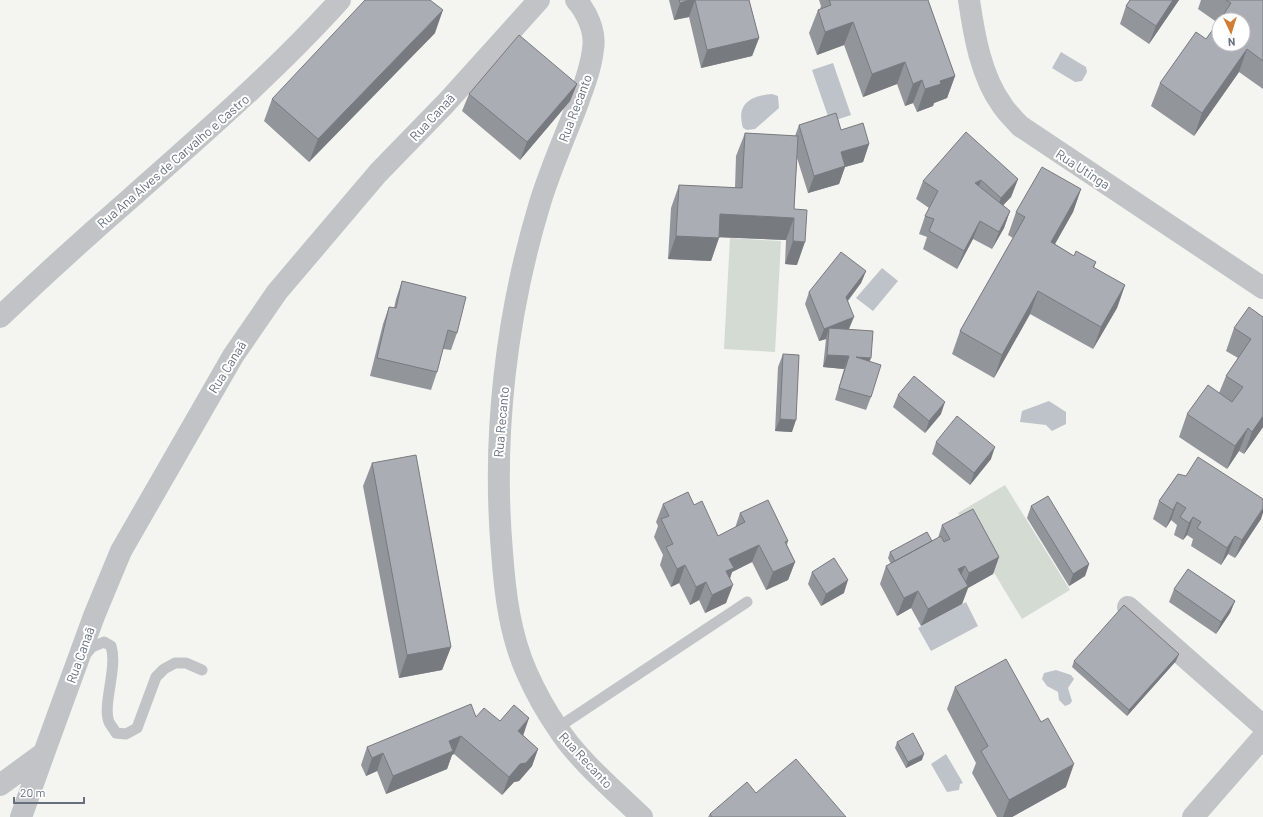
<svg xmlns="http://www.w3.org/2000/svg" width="1263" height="817" viewBox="0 0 1263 817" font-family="Barlow,sans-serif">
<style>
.green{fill:#d4dbd3}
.water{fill:#bec3c9}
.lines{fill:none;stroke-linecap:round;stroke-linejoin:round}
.service{stroke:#c1c3c6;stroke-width:11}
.minor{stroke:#c1c3c6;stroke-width:22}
.wall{fill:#92969b;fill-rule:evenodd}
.shaded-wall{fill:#777a7e}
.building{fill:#aaaeb4;stroke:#777a7e}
.labels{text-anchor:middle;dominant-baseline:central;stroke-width:4;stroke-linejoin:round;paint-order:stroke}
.street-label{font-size:13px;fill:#676f7f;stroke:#fff}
</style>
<rect width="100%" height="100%" fill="#f4f5f1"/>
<path class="green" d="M730 238 781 241 775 352 724 349Z
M1005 485 1070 590 1022 619 958 513Z"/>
<path class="water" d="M1061 52 1086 67 1087 72 1082 81 1075 82 1052 68Z
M833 63 851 115 830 122 812 70Z
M772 94 778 96 779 108 755 129 747 130 743 128C736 104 750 96 772 94Z
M882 268 898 281 873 311 856 298Z
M1049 401 1066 412V424L1052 431 1046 425 1020 422 1022 411Z
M966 602 978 626 931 651 918 628Z
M1056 670 1071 675 1074 679 1068 688 1072 701 1070 704 1065 706 1059 700 1058 692 1047 686 1042 679 1044 673Z
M946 754 963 783 960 784 959 790 947 792 931 764Z"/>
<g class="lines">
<path class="service" d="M84 656 92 647 104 642 111 646C118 668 102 705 109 722 111 726 114 729 116 733L126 734 137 728 156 677 164 669 175 663H186L202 670
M557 728 747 602"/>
<path class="minor" d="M576 0C587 12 596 32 593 49 591 69 583 88 576 108 564 139 550 170 540 203 506 315 492 436 502 552 505 594 510 635 527 673 535 691 546 711 557 727 576 758 615 791 642 817
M969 0C974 35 981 76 1002 105 1007 113 1014 119 1020 126L1263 288
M0 317C43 276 87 236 132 197 204 133 276 71 340 0
M1128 607 1263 726
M0 785 44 753 94 616 121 551 233 356 277 292 378 173 446 103 539 0
M21 817 44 753
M1193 817 1263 737"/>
</g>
<path class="wall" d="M669 0H749L759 38 752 56 701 68 689 17 674 20Z
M819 0H928L955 76 947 98 934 103 933 106 917 112 913 103 905 106 897 84 863 97 844 45 817 55 809 33 818 10 820 9 821 6Z
M1130 0H1179L1149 44 1120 24 1126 6Z
M1201 0H1263V89L1239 72 1194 136 1151 106 1160 83 1206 39 1218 23 1198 9ZM1219 20H1243L1219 44Z
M435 33 309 162 264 121 272 99Z
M577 84 570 101 520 160 462 111 469 94Z
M799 125 841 130 869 144 863 162 845 167 839 184 808 193 797 158 794 209 797 265 785 264 786 240 719 237 711 261 668 259 671 208 679 185 735 188 736 156 745 133 795 136Z
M1018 179 1011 197 1003 205 1010 211 1004 228 992 249 973 239 957 269 923 249 927 237 919 234 925 216 929 208 916 199 923 181Z
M1081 189 1073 212 1055 244 1074 256 1096 262 1094 268 1125 285 1117 308 1093 349 1030 314 994 378 952 354 960 331 1013 238 1008 235 1016 212Z
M866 271 861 283 848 301 849 329 871 358 869 361 871 397 866 410 835 400 844 369 823 367 826 339 819 341 805 304 809 292Z
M402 281 457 333 451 350 443 349 437 372 431 390 370 376 383 324 389 307 394 308 396 299Z
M1263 317V427L1244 454 1239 451 1227 469 1179 437 1187 414 1219 393 1226 376 1238 358 1226 351 1234 328Z
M783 354 792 432 775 431 778 367Z
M898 395 941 414 925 433 893 407Z
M936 442 991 459 970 485 932 454Z
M372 463 451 647 442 670 399 678 363 486Z
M1178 474 1261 519 1235 558 1228 554 1221 565 1191 546 1193 539 1187 535 1183 540 1174 535 1177 525 1171 520 1166 528 1153 519 1159 501Z
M663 504 694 505 718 536 735 528 740 513 788 541 787 545 795 562 788 580 766 590 752 562 732 572 730 579 726 603 705 613 699 600 690 605 679 583 671 587 660 565 663 555 654 537 658 526 656 522Z
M1031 506 1089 564 1085 576 1069 586 1027 518Z
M942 525 999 557 993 574 968 588 962 604 921 626 911 608 897 616 880 584 886 566 891 564 888 558 890 552 932 541 938 538Z
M812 572 844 593 821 606 808 584Z
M1174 589 1235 601 1230 613 1216 634 1169 602Z
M1074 661H1176L1127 716 1072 667Z
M955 687 1066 787 1012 817H997L972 773 976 763 947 709Z
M476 717 500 721 523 735 538 749 532 766 519 781 514 782 502 795 454 754 452 755 447 769 386 794 377 771 366 776 361 765 367 747Z
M897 742 922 760 906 768 895 748Z
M710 814 846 817H708Z"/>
<path class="shaded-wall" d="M690 0H695L689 17 674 20 680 3Z
M1173 0H1179L1149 44 1156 26Z
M443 10 435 33 309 162 318 139Z
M853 22 844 45 817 55 825 32Z
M759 38 752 56 701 68 707 50Z
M1247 49 1239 72 1194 136 1202 113Z
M905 62 897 84 863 97 872 74Z
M955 76 947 98 934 103 933 106 917 112 925 89 940 81Z
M922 80 913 103 905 106 913 84Z
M577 84 570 101 520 160 527 142Z
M869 144 863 162 845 167 839 184 808 193 814 176 841 152Z
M1018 179 1011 197 994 215 1001 198Z
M981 180 975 198V183Z
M1081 189 1073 212 1043 265 1051 242Z
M1010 211 1004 228 992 249 999 232Z
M720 214 794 218 786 240 712 237Z
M980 221 973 239 957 269 964 251Z
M676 236 719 238 711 261 668 259Z
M793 241 805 242 797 265 785 264Z
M866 271 861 283 841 309 846 297Z
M1125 285 1117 308 1093 349 1101 327Z
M1038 291 1030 314 994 378 1002 355Z
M854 317 849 329 829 328 826 339 819 341 824 329Z
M827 355 849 356 844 369 823 367Z
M856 357 871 358 866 370Z
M945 402 941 414 925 433 929 421Z
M1263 416V427L1244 454 1252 432Z
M780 419 796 420 792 432 775 431Z
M1248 428 1239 451 1227 469 1235 446Z
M995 447 991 459 970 485 974 473Z
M1177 502 1171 520 1166 528 1173 510Z
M1263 508V513L1261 519 1235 558 1242 540Z
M1193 517 1187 535 1183 540 1189 523Z
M1235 536 1228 554 1221 565 1227 548Z
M759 545 752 562 732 572 727 586 719 589 729 559Z
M999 557 993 574 968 588 962 604 921 626 928 609 963 589 969 573Z
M795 562 788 580 766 590 773 572Z
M1089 564 1085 576 1069 586 1073 574Z
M685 565 679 583 671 587 677 569Z
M965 566 958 583V569Z
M848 580 844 593 821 606 826 594Z
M706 582 699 600 690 605 696 587Z
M733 585 726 603 705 613 712 595Z
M918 591 911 608 897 616 904 598Z
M1235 601 1230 613 1216 634 1221 622Z
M451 647 442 670 399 678 407 655Z
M1179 654 1176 661 1127 716 1129 710Z
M529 718 523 736 518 731Z
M461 736 454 754 452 755 447 769 386 794 393 776 449 741Z
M538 749 532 766 519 781 514 782 502 795 509 777 520 764Z
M383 753 377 771 366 776 372 758Z
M924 754 922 760 906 768 908 762Z
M1074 764 1066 787 1012 817H1003L1009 800Z"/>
<path class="building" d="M365 0H430L443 10 318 139 272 99Z
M679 0H690L680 3Z
M695 0H749L759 38 707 50Z
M829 0H928L955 76 940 81 941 84 925 89 922 80 913 84 905 62 872 74 853 22 825 32 818 10 831 5Z
M1130 0H1173L1156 26 1126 6Z
M1226 0H1263V61L1247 49 1202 113 1160 83 1196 32 1206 39 1219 21V44H1243V20H1220L1231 3Z
M519 35 577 84 527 142 469 94Z
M836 113 841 130 863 123 869 144 841 152 845 166 814 176 799 125Z
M966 132 1018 179 1001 198 981 180 975 183 1010 211 999 232 980 221 964 251 929 231 934 219 925 216 938 191 923 181Z
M745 133 798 136 794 209 807 210 805 242 793 241 794 218 720 214 719 238 676 236 679 185 742 188Z
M1042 167 1081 189 1051 242 1074 256 1076 251 1096 262 1093 267 1125 285 1101 327 1038 291 1002 355 960 331 1025 217 1016 212Z
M841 252 866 271 846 297 854 317 824 329 809 292Z
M402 281 466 297 457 333 448 330 437 372 377 358 389 307 396 308Z
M1249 307 1263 317V416L1252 432 1248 428 1235 446 1187 414 1208 385 1232 402 1243 387 1226 376 1251 339 1234 328Z
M829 328 873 331 871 358 856 357 881 365 871 397 839 388 849 356 827 355Z
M783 354 799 355 796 420 780 419Z
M914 376 945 402 929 421 898 395Z
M957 416 995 447 974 473 936 442Z
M416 455 451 647 407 655 372 463Z
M1198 457 1263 499V508L1242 540 1235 536 1227 548 1197 528 1201 522 1193 517 1189 523 1180 517 1186 508 1177 502 1173 510 1159 501 1178 474 1186 476Z
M688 492 694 505 702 501 718 536 745 522 740 513 768 500 788 541 785 542 795 562 773 572 759 545 729 559 734 568 726 571 733 585 712 595 706 582 696 587 685 565 677 569 666 547 673 544 661 519 669 516 663 504Z
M1048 496 1089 564 1073 574 1031 506Z
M973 509 999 557 969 573 965 566 958 569 968 586 928 609 918 591 904 598 886 566 941 536 944 542 950 539 942 525Z
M927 532 932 541 895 561 890 552Z
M834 558 848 580 826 594 812 572Z
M1188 569 1235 601 1221 622 1174 589Z
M1124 605 1179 654 1129 710 1074 661Z
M1006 659 1041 722 1048 718 1074 764 1009 800 981 751 988 746 955 687Z
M471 704 476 717 484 708 500 721 514 705 529 718 518 731 538 749 526 763 520 764 509 777 461 736 449 741 453 751 393 776 383 753 372 758 367 747Z
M913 733 924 754 908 762 897 742Z
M796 759 846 817H712L710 814 747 782 756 793Z"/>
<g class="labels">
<g class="street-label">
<text transform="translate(575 108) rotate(-69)">Rua Recanto</text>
<text transform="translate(432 117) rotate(-47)">Rua Canaã</text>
<text transform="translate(173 161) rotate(-41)">Rua Ana Alves de Carvalho e Castro</text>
<text transform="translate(1083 169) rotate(33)">Rua Utinga</text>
<text transform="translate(227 367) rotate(-58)">Rua Canaã</text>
<text transform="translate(501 422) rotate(-85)">Rua Recanto</text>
<text transform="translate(80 655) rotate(-70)">Rua Canaã</text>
<text transform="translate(586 760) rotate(47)">Rua Recanto</text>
</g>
</g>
<g transform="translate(1231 32) rotate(176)"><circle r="19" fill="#ffffff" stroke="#c2c5cc"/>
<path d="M0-3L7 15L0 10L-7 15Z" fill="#d07e36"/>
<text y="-6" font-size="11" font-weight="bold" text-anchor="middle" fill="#676f7f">N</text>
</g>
<path d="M14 797v6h70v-6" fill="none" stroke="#676f7f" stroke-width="2"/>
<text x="20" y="797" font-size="12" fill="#676f7f" stroke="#ffffff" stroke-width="3" paint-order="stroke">20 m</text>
</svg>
